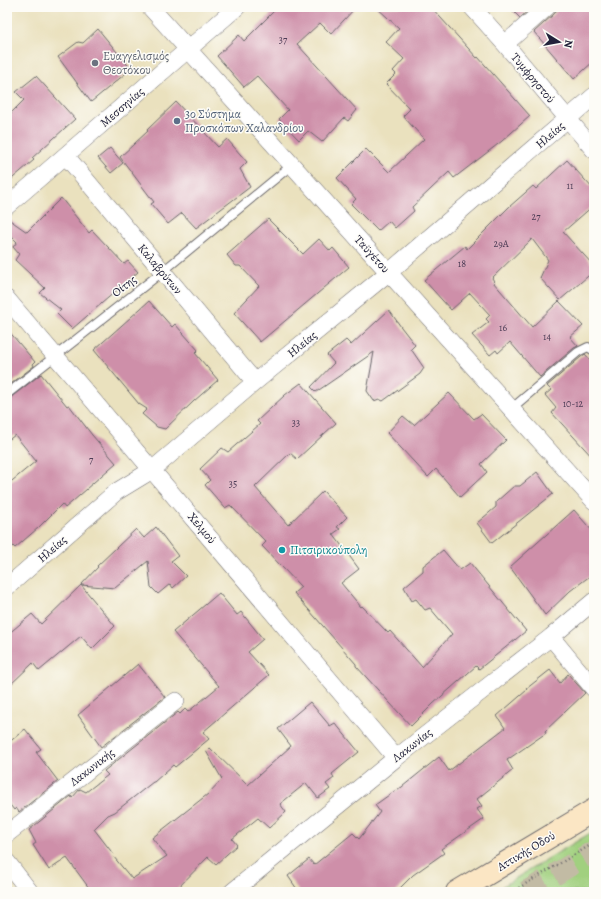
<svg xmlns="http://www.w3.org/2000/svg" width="601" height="899" viewBox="0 0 601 899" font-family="Alegreya,serif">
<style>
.green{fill:#a1d07f;stroke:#62795d}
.building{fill:#ce8fa9}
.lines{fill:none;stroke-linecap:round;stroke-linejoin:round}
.highway-tunnel{stroke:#c2bba4;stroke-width:22;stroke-dasharray:22 11;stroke-linecap:butt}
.lane-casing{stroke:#686569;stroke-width:10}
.street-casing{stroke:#686569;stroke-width:18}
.secondary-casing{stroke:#686569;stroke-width:24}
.path{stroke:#686569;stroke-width:2.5;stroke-dasharray:1 3;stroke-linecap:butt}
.lane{stroke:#fff;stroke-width:8}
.street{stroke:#fff;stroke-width:17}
.secondary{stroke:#fbe6c4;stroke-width:22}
.worship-dot{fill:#6b7280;stroke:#fdfcf7;stroke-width:1.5}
.service-dot{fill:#5c6f8a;stroke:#fdfcf7;stroke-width:1.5}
.culture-dot{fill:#0f9aa8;stroke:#fdfcf7;stroke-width:1.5}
.labels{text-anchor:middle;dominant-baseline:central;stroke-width:3;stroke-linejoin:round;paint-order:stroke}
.number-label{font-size:10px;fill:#4d3d56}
.worship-label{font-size:12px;fill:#5b616d;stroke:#fdfcf7;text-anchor:start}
.street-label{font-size:12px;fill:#22223b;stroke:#fdfcf7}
.service-label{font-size:12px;fill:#4e5e75;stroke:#fdfcf7;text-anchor:start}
.culture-label{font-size:12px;fill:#0d838f;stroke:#fdfcf7;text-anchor:start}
</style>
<rect width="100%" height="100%" fill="#fdfcf7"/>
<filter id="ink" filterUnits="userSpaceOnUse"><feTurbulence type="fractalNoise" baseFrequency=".025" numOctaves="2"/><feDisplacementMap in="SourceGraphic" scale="8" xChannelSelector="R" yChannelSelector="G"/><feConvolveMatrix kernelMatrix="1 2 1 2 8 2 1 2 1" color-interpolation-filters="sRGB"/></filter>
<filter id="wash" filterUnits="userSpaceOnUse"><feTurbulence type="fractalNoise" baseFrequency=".012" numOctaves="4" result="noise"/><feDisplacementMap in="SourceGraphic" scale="16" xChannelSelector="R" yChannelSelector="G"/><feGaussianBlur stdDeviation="0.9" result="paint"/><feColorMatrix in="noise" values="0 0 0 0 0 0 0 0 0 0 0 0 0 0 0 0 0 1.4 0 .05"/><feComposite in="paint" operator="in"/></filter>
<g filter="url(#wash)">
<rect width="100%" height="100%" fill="#eae1be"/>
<path class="green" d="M594 831V892H493L587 835Z"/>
<g id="blocks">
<path class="building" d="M278 7H356L331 34 320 23 297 44 357 110 348 121 344 118 322 142 308 131 299 140 279 119 288 110 257 76 244 87 217 56 239 35 244 41Z
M376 7H431L477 58 478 57 530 116 502 141 454 178 449 172 412 207 414 211 395 228 389 221 378 231 351 204 356 199 337 178 366 149 389 172 424 139 403 116 410 109 386 84 396 74 393 71 404 59 386 42 399 28Z
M509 7H532L520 18Z
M557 7H589L594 13V61L574 79 534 32 554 14 556 11Z
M98 29 131 69 91 102 58 57 78 42 83 43Z
M36 76 75 119 32 158 34 160 7 183V117L24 100 16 92Z
M176 102 218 147 227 139 247 162 240 169 250 187 196 228 182 213 168 224 151 204 154 202 120 157 148 131 147 130Z
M110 148 123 163 111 173 98 158Z
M567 160 594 190V205L563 232 594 266V271L560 300 540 278 548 260 532 239 492 278 494 281 493 282 532 327 559 301 583 326 570 337 578 346 574 348 540 377 510 342 498 353 496 350 490 355 472 335 489 322 486 319 490 315 470 293 451 310 424 280 465 246 467 249 509 207 533 186 536 189Z
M61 198 89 233 92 230 124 264 128 261 138 272 72 329 57 314 61 310 40 293 45 288 15 260 19 254 13 247 17 242 7 232V218L27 232Z
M268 219 303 254 319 239 330 251 333 248 349 267 260 342 234 313 259 286 240 266H236L227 255Z
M149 301 172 327 175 324 198 350 195 353 218 380 194 401 165 429 157 427 142 414 147 409 139 404 94 350Z
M389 310 401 327 415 345 411 349 424 368 420 374 383 401 379 399 374 401 367 391 374 352 316 392 311 387 334 363 327 355 346 340 351 345Z
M7 329 35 362 33 364 34 366 7 387Z
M585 354 594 364V459L552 413 556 408 545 395 551 390 547 386 581 357Z
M41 374 67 406 69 405 92 435 116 463 86 489H87L65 508 62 504 38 528 15 548 7 540V485L36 461 15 435 7 441V399L10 398Z
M301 383 336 423 297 459 290 453 255 487 288 525 323 491 347 517 337 527 340 529 333 534 359 569 341 583 361 607 362 606 388 633 390 631 422 667 452 634 430 608 425 610 416 599 412 601 404 587 423 571V566L443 550 460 570 470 563 526 631 479 669 476 666 433 704 411 726 356 666V664L309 610 294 593 301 587 262 546 266 542 230 505 225 508 205 485 210 480 200 469 222 448 228 452 260 424 257 421 285 395Z
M449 393 474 419 481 414 506 440 481 464 487 472 460 497 436 469 428 477 387 433 403 416 414 425Z
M537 472 553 494 492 543 477 523 496 507V502L514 486H520Z
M574 510 594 533V573L570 591 545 615 510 567Z
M156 527 178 556 171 561 186 576 173 588 170 584 158 594 151 587 148 561 115 588 81 585 98 567 97 566 136 529 144 538Z
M81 585 115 626 92 649 81 636 39 671 33 663 7 688V635L32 614 41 624Z
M219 593 237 615 241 612 263 639 248 652 269 675 203 732 209 739 175 767 173 765 154 782H153L115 812 108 815 94 829 114 855 113 856 132 879 167 856 152 838 208 794 222 779 206 751 210 748 248 785 291 746 278 729 310 702 330 726 335 723 359 752 332 774 334 778 326 784 330 789 318 798 306 783 280 804 286 812 269 828 258 818 232 839 237 845 216 864 208 857 174 892H92L67 858 49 870 33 845 36 843 29 830 71 796 72 798 80 789 86 792 108 775 104 771 178 712 180 714 185 709 188 712 219 686 173 632Z
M138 664 165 697 101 747 78 715Z
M550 670 560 683 568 674 585 693 545 731 546 733 507 760 513 770 477 799 482 806 477 809 484 819 441 849 444 853 413 875 396 892H299L288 876 309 859 314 865 353 833 359 839 380 812 375 805 396 790 397 791 439 757 449 771 505 728 497 716 527 690 526 689Z
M25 729 41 749 36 752 58 781 19 812 16 808 14 810 7 801V744Z"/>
</g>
</g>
<g filter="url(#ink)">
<use href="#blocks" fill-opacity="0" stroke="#686569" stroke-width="1"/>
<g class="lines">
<path class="highway-tunnel" d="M526 892 594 851"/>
<defs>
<path id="lane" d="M7 394 162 272 292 165
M511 409 578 352 588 347 594 351"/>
<path id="street" d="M150 7 594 501
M472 7 505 44 594 150
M505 44 547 7
M66 156 255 382
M7 206 237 7
M7 299 396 758
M7 587 116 492 152 470 255 382 388 273 594 96
M551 637 594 689
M7 834 176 701
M7 862 30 892
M232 892 396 758 551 637 594 601"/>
<path id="secondary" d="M457 892 594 810"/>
</defs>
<use href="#lane" class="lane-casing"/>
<use href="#street" class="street-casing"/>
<use href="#secondary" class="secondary-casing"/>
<path class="path" d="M512 892 589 846H594"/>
<use href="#lane" class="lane"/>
<use href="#street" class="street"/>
<use href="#secondary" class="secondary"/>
</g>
</g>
<circle class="worship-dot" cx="95" cy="63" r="4"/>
<circle class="service-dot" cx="177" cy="121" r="4"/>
<circle class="culture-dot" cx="282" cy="550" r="4"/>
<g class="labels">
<g class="number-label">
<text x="283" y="39">37</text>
<text x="570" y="185">11</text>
<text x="536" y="216">27</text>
<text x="501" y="243">29A</text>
<text x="462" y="263">18</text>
<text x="503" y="327">16</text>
<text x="547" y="336">14</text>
<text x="573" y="403">10-12</text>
<text x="296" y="422">33</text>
<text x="91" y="459">7</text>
<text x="233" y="483">35</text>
</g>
<g class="worship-label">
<text x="103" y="56">Ευαγγελισμός<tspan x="103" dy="14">Θεοτόκου</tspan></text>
</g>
<g class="street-label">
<text transform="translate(533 78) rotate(50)">Τυμφρηστού</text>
<text transform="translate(122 107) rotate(-41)">Μεσσηνίας</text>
<text transform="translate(550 135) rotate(-41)">Ηλείας</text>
<text transform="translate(372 254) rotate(48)">Ταϋγέτου</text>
<text transform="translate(160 269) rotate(50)">Καλαβρύτων</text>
<text transform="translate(124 286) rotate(-38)">Οίτης</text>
<text transform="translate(302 344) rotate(-39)">Ηλείας</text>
<text transform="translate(202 528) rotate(50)">Χελμού</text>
<text transform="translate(52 549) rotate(-41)">Ηλείας</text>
<text transform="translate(412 745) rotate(-38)">Λακωνίας</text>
<text transform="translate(92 767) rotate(-38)">Λακωνικής</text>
<text transform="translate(526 851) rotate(-31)">Αττικής Οδού</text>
</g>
<g class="service-label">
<text x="185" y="114">3ο Σύστημα<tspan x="185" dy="14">Προσκόπων Χαλανδρίου</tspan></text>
</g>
<g class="culture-label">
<text x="290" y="550">Πιτσιρικούπολη</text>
</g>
</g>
<rect width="601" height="899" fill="none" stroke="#fdfcf7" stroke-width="24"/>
<g transform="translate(559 42) rotate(101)" stroke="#fdfcf7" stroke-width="3" paint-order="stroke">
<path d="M0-3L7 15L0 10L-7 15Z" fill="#22223b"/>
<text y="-6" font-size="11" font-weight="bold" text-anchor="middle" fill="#22223b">N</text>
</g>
</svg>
